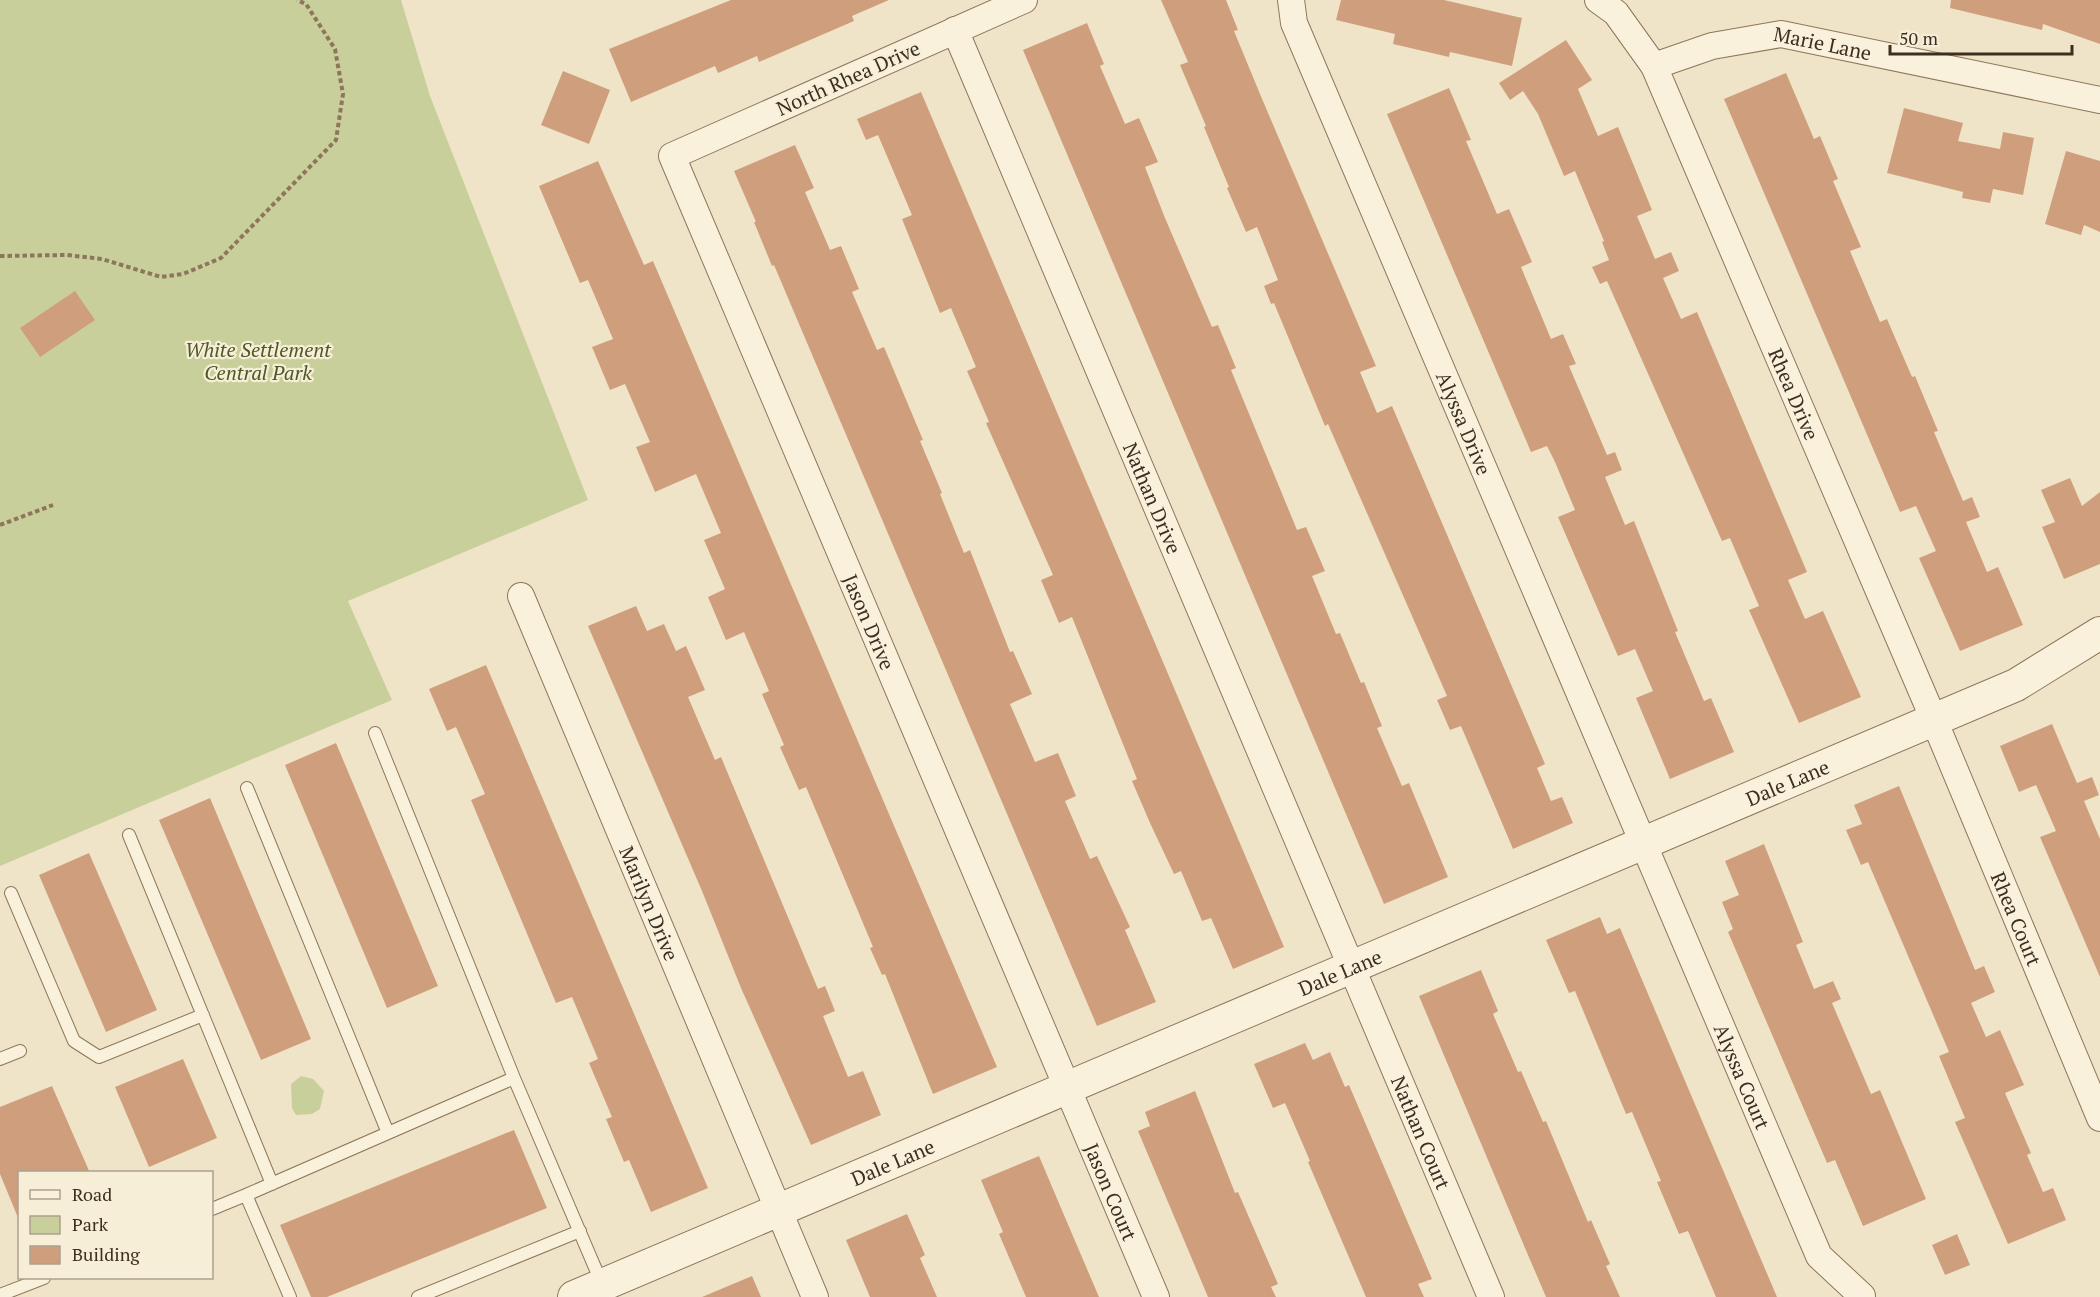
<svg xmlns="http://www.w3.org/2000/svg" width="2100" height="1297" viewBox="0 0 2100 1297" font-family="'PT Serif',serif">
<style>
.green{fill:#c9cf9b}
.building{fill:#cf9f7d}
.lines{fill:none;stroke-linecap:round;stroke-linejoin:round}
.service-casing{stroke:#8d765c;stroke-width:14}
.minor-casing{stroke:#8d765c;stroke-width:28}
.tertiary-casing{stroke:#8d765c;stroke-width:34}
.path{stroke:#8d765c;stroke-width:4;stroke-dasharray:4.5 3;stroke-linecap:butt}
.service{stroke:#faf1dc;stroke-width:12}
.minor{stroke:#faf1dc;stroke-width:26}
.tertiary{stroke:#faf1dc;stroke-width:32}
.labels{text-anchor:middle;dominant-baseline:central;stroke-width:4.5;stroke-linejoin:round;paint-order:stroke}
.street-label{font-size:20px;fill:#3d2e20;stroke:#f7eed8}
.park-label{font-size:20px;font-style:italic;fill:#4d5a26;stroke:#f7eed8}
</style>
<rect width="100%" height="100%" fill="#f0e4c8"/>
<path class="green" d="M0 0H401L430 96 588 500 348 601 392 700 0 866Z
M301 1076 313 1079 324 1091 320 1109 312 1114 296 1115 292 1108 291 1084Z"/>
<path class="building" d="M731 0H889L852 16 854 21 759 62 757 56 718 73 715 66 631 102 609 49Z
M1161 0H1226L1238 30 1234 31 1260 94 1376 366 1360 372 1377 413 1392 406 1545 764 1537 768 1551 801 1562 797 1573 823 1513 849 1461 726 1450 730 1437 700 1447 696 1328 424 1325 426 1274 303 1271 304 1264 286 1278 280 1257 227 1246 232 1227 188 1229 187 1204 127 1206 126 1180 65 1188 62Z
M1341 0H1444L1522 18 1512 66 1450 52 1449 57 1393 44 1395 34 1336 20Z
M1951 0H2100V44L2043 24 2042 30 1950 8Z
M1087 23 1104 64 1100 66 1125 124 1139 118 1158 162 1145 167 1165 218 1212 327 1218 325 1236 368 1231 370 1297 530 1306 527 1325 571 1312 576 1336 634 1340 633 1361 683 1364 682 1382 726 1377 728 1402 786 1409 783 1448 877 1384 904 1023 50Z
M1566 40 1592 80 1578 89 1598 136 1618 127 1652 210 1637 216 1655 259 1671 252 1679 271 1663 278 1681 319 1697 312 1807 572 1788 580 1805 619 1823 611 1861 697 1799 723 1749 610 1759 606 1730 538 1722 541 1607 281 1600 284 1592 267 1609 260 1602 242 1604 241 1575 171 1564 176 1538 114 1523 91 1510 100 1499 83Z
M563 71 610 90 589 144 541 125Z
M1786 73 1814 139 1820 136 1838 179 1833 181 1861 247 1850 251 1880 322 1887 319 1912 377 1915 376 1938 431 1934 432 1963 501 1972 497 1980 517 1966 522 1987 572 1998 567 2023 625 1960 651 1919 558 1936 551 1916 506 1900 512 1724 99Z
M1449 88 1471 140 1466 141 1497 214 1509 209 1532 262 1521 267 1551 339 1563 334 1576 364 1569 366 1607 455 1615 452 1622 470 1605 477 1625 525 1634 521 1678 631 1675 632 1704 701 1711 698 1734 752 1670 779 1636 698 1653 691 1635 649 1618 656 1558 517 1575 510 1555 462 1547 446 1531 452 1387 114Z
M921 92 1284 947 1233 969 1211 918 1202 921 1181 871 1174 874 1150 823 1132 781 1137 779 1072 617 1059 623 1041 580 1053 575 986 423 989 422 967 371 976 367 951 308 940 313 902 219 912 215 878 135 866 140 857 119Z
M1904 108 1963 123 1958 141 2000 149 2003 132 2034 138 2023 195 1993 189 1990 203 1962 198 1963 192 1887 173Z
M795 145 814 188 805 192 830 250 841 246 859 289 852 292 877 350 884 347 923 440 920 441 942 493 940 494 964 553 970 550 1010 652 1013 651 1032 694 1010 704 1035 762 1058 753 1076 796 1065 801 1090 859 1097 856 1130 927 1125 930 1156 1002 1097 1026 774 265 772 266 754 222H756L734 171Z
M2066 151 2100 161V232L2084 225 2081 235 2045 224Z
M598 161 644 265 653 261 997 1067 933 1094 885 974 882 975 870 948 873 947 806 787 799 790 780 747 784 745 762 694 769 691 744 632 726 640 708 597 725 589 704 540 721 533 696 474 655 492 636 447 650 442 625 384 610 390 592 347 613 339 588 280 580 283 539 186Z
M75 291 95 320 40 357 20 328Z
M2070 478 2082 506 2100 492V564L2064 579 2042 527 2055 522 2041 490Z
M636 606 647 631 664 624 676 651 686 646 705 690 688 697 715 760 721 757 818 989 825 986 835 1011 823 1016 848 1077 863 1071 881 1115 811 1145 741 988 702 891 588 626Z
M486 665 708 1188 651 1212 629 1160 624 1162 606 1119 612 1117 589 1063 598 1059 572 997 556 1003 471 800 485 794 456 727 447 731 429 689Z
M2052 724 2077 783 2092 777 2099 795 2084 801 2100 839V977L2040 837 2056 831 2036 785 2019 792 2000 746Z
M336 743 438 986 387 1008 285 765Z
M1899 786 1975 970 1984 966 1995 992 1971 1003 1986 1037 2000 1030 2024 1085 2005 1093 2031 1153 2027 1155 2043 1192 2053 1188 2066 1220 2008 1244 1955 1122 1965 1118 1939 1056 1949 1052 1868 862 1861 865 1846 830 1862 824 1854 805Z
M210 798 311 1039 261 1060 159 820Z
M1764 844 1803 942 1796 945 1814 989 1833 981 1841 999 1832 1003 1871 1094 1880 1090 1926 1199 1863 1226 1835 1160 1827 1163 1728 932 1733 929 1722 902 1739 895 1725 861Z
M89 853 157 1010 106 1032 39 875Z
M1600 917 1607 934 1620 928 1777 1297H1716L1688 1231 1679 1234 1657 1182 1661 1181 1632 1112 1626 1114 1575 991 1569 993 1546 940Z
M1481 970 1498 1011 1493 1014 1518 1072 1521 1071 1543 1122 1546 1121 1588 1222 1591 1220 1610 1264 1606 1266 1620 1297H1546L1525 1248 1419 996Z
M1305 1043 1313 1060 1330 1052 1345 1087 1349 1085 1432 1279 1418 1284 1424 1297H1366L1308 1162 1310 1161 1285 1103 1273 1108 1254 1064Z
M183 1059 217 1138 149 1167 115 1087Z
M52 1086 90 1173H20L19 1220 0 1174V1107Z
M1195 1091 1235 1193 1238 1192 1278 1284 1271 1287 1276 1297H1208L1138 1131 1150 1126 1145 1112Z
M514 1130 547 1208 327 1297H311L280 1225Z
M1039 1156 1061 1208 1099 1297H1026L999 1234 1003 1232 981 1180Z
M907 1214 925 1255 920 1258 937 1297H870L846 1240Z
M1957 1234 1970 1265 1945 1275 1932 1245Z
M752 1276 761 1297H702Z"/>
<g class="lines">
<defs>
<path id="service" d="M375 733 514 1078 602 1284
M247 788 388 1133
M129 835 272 1184
M11 893 74 1041 99 1057 203 1015
M0 1059 20 1051
M246 1195 514 1078
M212 1209 246 1195 290 1297
M0 1295 44 1278
M418 1297 580 1231"/>
<g id="minor">
<path id="s1" d="M1024 0 672 156 1156 1297"/>
<path id="s2" d="M1291 0 1294 23 1819 1256 1862 1296"/>
<path id="s3" d="M1598 0 1616 13 1654 66 1934 720 2100 1118"/>
<path id="s4" d="M955 30 1491 1297"/>
<path id="s5" d="M1654 66 1712 46 1781 34 2100 100"/>
<path id="s6" d="M521 596 815 1297"/>
</g>
<g id="tertiary">
<path id="s7" d="M574 1297 2016 685 2100 633"/>
</g>
</defs>
<use href="#service" class="service-casing"/>
<use href="#minor" class="minor-casing"/>
<use href="#tertiary" class="tertiary-casing"/>
<path class="path" d="M0 256 67 255 102 259 161 277 183 274 221 258 336 140 343 94 335 49 306 4 297 0
M0 525 53 505"/>
<use href="#service" class="service"/>
<use href="#minor" class="minor"/>
<use href="#tertiary" class="tertiary"/>
</g>
<g class="labels">
<g class="street-label">
<text stroke="none"><textPath href="#s5" startOffset="174">Marie Lane</textPath></text>
<text transform="translate(848 78) rotate(-24)">North Rhea Drive</text>
<text stroke="none"><textPath href="#s3" startOffset="444">Rhea Drive</textPath></text>
<text stroke="none"><textPath href="#s2" startOffset="458">Alyssa Drive</textPath></text>
<text stroke="none"><textPath href="#s4" startOffset="508">Nathan Drive</textPath></text>
<text stroke="none"><textPath href="#s1" startOffset="891">Jason Drive</textPath></text>
<text stroke="none"><textPath href="#s7" startOffset="1318">Dale Lane</textPath></text>
<text stroke="none"><textPath href="#s6" startOffset="333">Marilyn Drive</textPath></text>
<text stroke="none"><textPath href="#s3" startOffset="1014">Rhea Court</textPath></text>
<text stroke="none"><textPath href="#s7" startOffset="832">Dale Lane</textPath></text>
<text stroke="none"><textPath href="#s2" startOffset="1168">Alyssa Court</textPath></text>
<text stroke="none"><textPath href="#s4" startOffset="1197">Nathan Court</textPath></text>
<text stroke="none"><textPath href="#s7" startOffset="346">Dale Lane</textPath></text>
<text stroke="none"><textPath href="#s1" startOffset="1510">Jason Court</textPath></text>
</g>
<g class="park-label">
<text x="258" y="349">White Settlement<tspan x="258" dy="23">Central Park</tspan></text>
</g>
</g>
<rect x="18" y="1171" width="195" height="108" fill="#f7eed8" stroke="#ada18e" stroke-width="1.5"/>
<rect x="30" y="1190" width="30" height="9" fill="#faf1dc" stroke="#ada18e" stroke-width="1.5"/>
<text x="72" y="1201" font-size="18" fill="#3d2e20">Road</text>
<rect x="30" y="1216" width="30" height="18" fill="#c9cf9b" stroke="#ada18e" stroke-width="1.5"/>
<text x="72" y="1231" font-size="18" fill="#3d2e20">Park</text>
<rect x="30" y="1246" width="30" height="18" fill="#cf9f7d" stroke="#ada18e" stroke-width="1.5"/>
<text x="72" y="1261" font-size="18" fill="#3d2e20">Building</text>
<path d="M1890 45v9h182v-9" fill="none" stroke="#3d2e20" stroke-width="3"/>
<text x="1899" y="45" font-size="18" fill="#3d2e20" stroke="#f7eed8" stroke-width="4.5" paint-order="stroke">50 m</text>
</svg>
